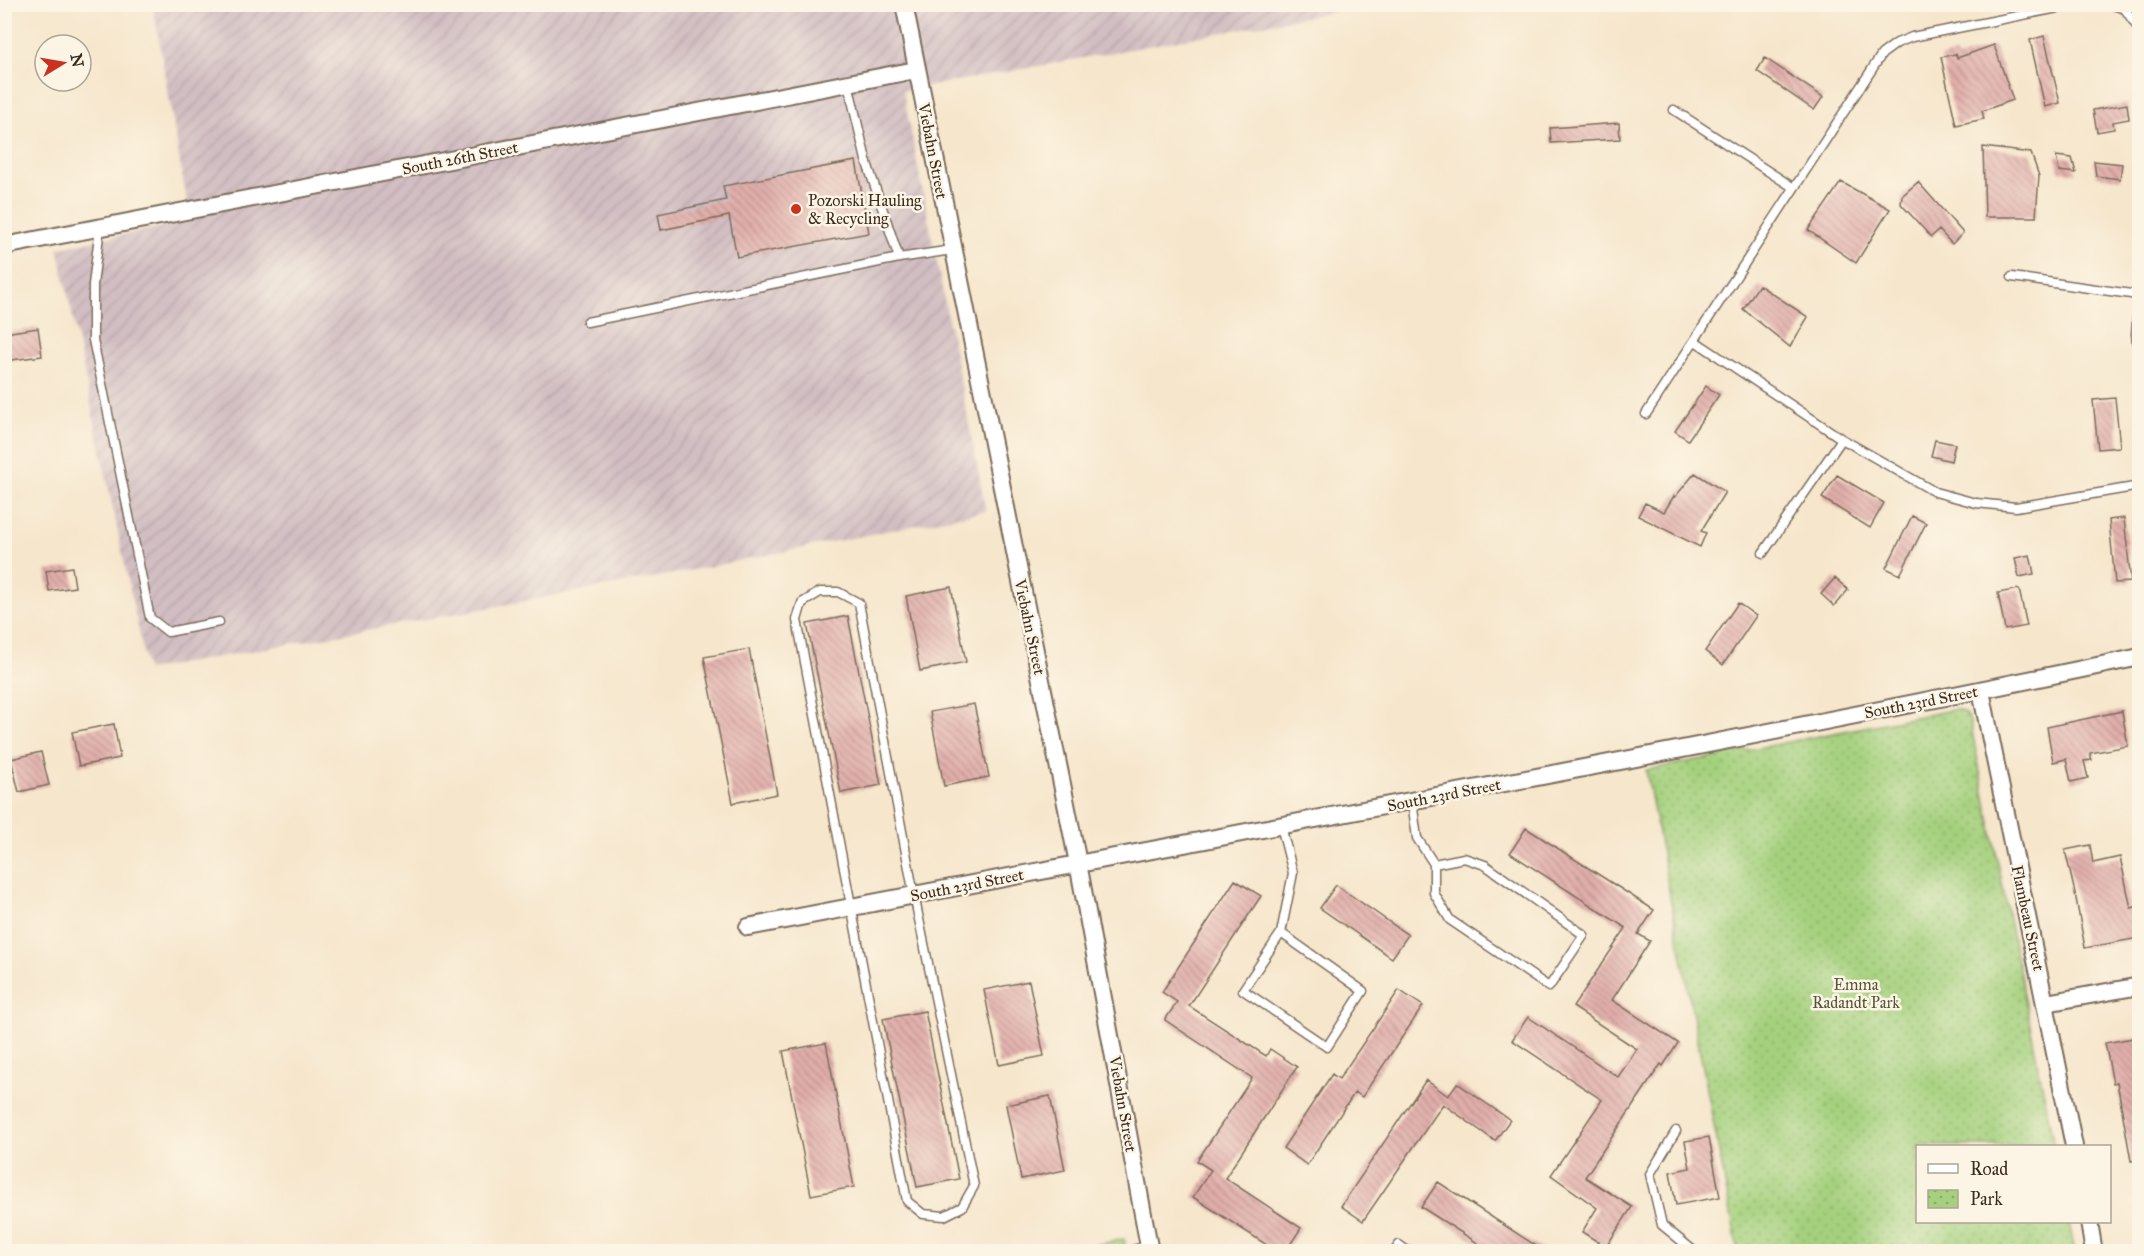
<svg xmlns="http://www.w3.org/2000/svg" width="2144" height="1256" viewBox="0 0 2144 1256" font-family="'IM FELL Great Primer',serif">
<style>
.industrial{fill:url(#industrial-furrows)}
.park{fill:url(#park-dots);stroke:#707e4e;stroke-width:1.5}
.building{fill:url(#building-back-hatch)}
.lines{fill:none;stroke-linecap:round;stroke-linejoin:round}
.lane-casing{stroke:#7c6c5b;stroke-width:11}
.street-casing{stroke:#7c6c5b;stroke-width:20}
.lane{stroke:#fff;stroke-width:8}
.street{stroke:#fff;stroke-width:16}
.poi-dot{fill:#c8321e;stroke:#fcf5e5;stroke-width:2}
.labels{text-anchor:middle;dominant-baseline:central;stroke-width:5;stroke-linejoin:round;paint-order:stroke}
.street-label{font-size:16px;fill:#3b2a1e;stroke:#fcf5e5}
.poi-label{font-size:16px;fill:#3b2a1e;stroke:#fcf5e5;text-anchor:start}
.park-label{font-size:16px;fill:#565436;stroke:#fcf5e5}
</style>
<defs>
<pattern id="industrial-furrows" width="10" height="10" patternUnits="userSpaceOnUse" patternTransform="scale(1.5)"><rect width="10" height="10" fill="#d2bec2"/><path d="M-1 1l2-2M0 10L10 0M9 11l2-2" fill="none" stroke="#b5a3a6"/></pattern>
<pattern id="park-dots" width="8" height="8" patternUnits="userSpaceOnUse" patternTransform="scale(1.5)"><rect width="8" height="8" fill="#a5d17e"/><path d="M2 2h.1M6 6h.1" fill="none" stroke="#88aa67" stroke-width="1.8" stroke-linecap="round"/></pattern>
<pattern id="building-back-hatch" width="6" height="6" patternUnits="userSpaceOnUse" patternTransform="scale(1.5)"><rect width="6" height="6" fill="#e2afab"/><path d="M-1 5l2 2M0 0l6 6M5-1l2 2" fill="none" stroke="#b88f8b"/></pattern>
</defs>
<rect width="100%" height="100%" fill="#fcf5e5"/>
<filter id="ink" filterUnits="userSpaceOnUse"><feTurbulence type="fractalNoise" baseFrequency=".0167" numOctaves="2"/><feDisplacementMap in="SourceGraphic" scale="12" xChannelSelector="R" yChannelSelector="G"/><feConvolveMatrix kernelMatrix="1 2 1 2 8 2 1 2 1" color-interpolation-filters="sRGB"/></filter>
<filter id="wash" filterUnits="userSpaceOnUse"><feTurbulence type="fractalNoise" baseFrequency=".008" numOctaves="4" result="noise"/><feDisplacementMap in="SourceGraphic" scale="24" xChannelSelector="R" yChannelSelector="G"/><feGaussianBlur stdDeviation="1.35" result="paint"/><feColorMatrix in="noise" values="0 0 0 0 0 0 0 0 0 0 0 0 0 0 0 0 0 1.4 0 .05"/><feComposite in="paint" operator="in"/></filter>
<g filter="url(#wash)">
<rect width="100%" height="100%" fill="#f6e6cc"/>
<path class="industrial" d="M153 5H1370L903 91 986 511 663 576 147 670 58 248 190 221Z"/>
<path class="park" d="M1956 709 1965 713 1970 721 2054 1146H1918V1222H2069L2075 1251H1738L1646 770Z
M1124 1239 1126 1251 1062 1252Z"/>
<g id="blocks">
<path class="building" d="M2044 36 2060 103 2045 107 2030 40Z
M1994 45 2013 100 1982 111 1984 119 1956 125 1941 57 1956 54 1957 58Z
M1765 58 1823 97 1814 110 1757 71Z
M2127 104 2129 119 2113 122 2114 129 2097 132 2093 110Z
M1619 123 1620 139 1551 143 1550 128Z
M1983 147 2031 153 2039 176 2036 217H1985Z
M2056 156 2072 158 2076 173 2059 171Z
M856 161 869 233 737 257 729 216 661 230 658 214 726 200 723 186Z
M2094 161 2122 164 2120 179 2096 176Z
M1841 182 1890 209 1856 263 1808 230Z
M1918 182 1963 233 1952 244 1939 230 1931 237 1901 204 1902 196Z
M1759 285 1808 317 1790 347 1743 309Z
M38 328 42 356 4 361V333Z
M1706 386 1719 395 1688 440 1675 431Z
M2115 398 2120 447 2098 449 2093 400Z
M1935 440 1955 444 1951 461 1931 456Z
M1695 473 1725 492 1701 531 1706 533 1700 547 1638 516 1645 503 1664 512 1674 496 1675 497Z
M1837 475 1884 503 1870 528 1822 498Z
M1912 516 1926 523 1900 575 1886 568Z
M2124 518 2131 582 2115 583 2109 520Z
M2030 555 2034 574 2019 577 2015 558Z
M72 567 75 587 49 591 46 571Z
M1835 578 1848 590 1834 606 1821 594Z
M951 587 966 662 920 671 906 596Z
M2019 589 2027 626 2005 630 1998 593Z
M1738 603 1756 616 1723 665 1705 651Z
M848 616 881 785 841 793 807 624Z
M749 649 777 794 733 803 704 657Z
M974 704 989 777 944 786 930 712Z
M2122 711 2128 746 2090 753 2092 760 2084 761 2088 778 2071 782 2066 759 2053 762 2047 727Z
M114 724 120 758 79 766 72 732Z
M41 752 49 785 19 792 11 759Z
M1526 828 1654 910 1638 934 1650 941 1612 1000 1678 1043 1663 1066 1661 1064 1585 1177 1632 1207 1606 1247 1582 1232 1597 1208 1551 1175 1602 1100 1512 1040 1528 1017 1618 1077 1637 1049 1573 1007 1626 928 1510 853Z
M2090 845 2093 863 2120 857 2131 908 2139 906V938L2085 948 2075 893 2065 850Z
M1235 880 1261 896 1189 1006 1266 1056 1270 1049 1297 1067 1225 1178 1301 1228 1286 1251H1276L1193 1197 1211 1170 1197 1161 1252 1078 1165 1020 1177 1002 1162 992Z
M1336 885 1408 935 1392 958 1320 908Z
M1029 981 1044 1056 999 1065 984 990Z
M1399 990 1423 1006 1362 1097 1355 1092 1307 1165 1283 1148 1332 1074 1339 1079Z
M925 1011 959 1179 917 1187 883 1019Z
M2139 1037V1160L2131 1161 2117 1082 2113 1083 2105 1043Z
M826 1043 854 1187 811 1195 783 1051Z
M1426 1080 1448 1096 1457 1083 1510 1120 1495 1141 1443 1104 1363 1221 1341 1206Z
M1050 1096 1065 1170 1021 1179 1006 1105Z
M1709 1137 1720 1197 1676 1205 1670 1172 1690 1168 1685 1141Z
M1438 1182 1544 1251H1490L1421 1207Z"/>
</g>
</g>
<g filter="url(#ink)">
<use href="#blocks" fill-opacity="0" stroke="#7c6c5b" stroke-width="1.5"/>
<g class="lines">
<defs>
<path id="lane" d="M2110 4 2125 9 2140 31
M848 83 866 160 899 258
M1674 110 1794 188
M100 227 93 285V340L150 618 168 632 219 622
M2012 277 2138 295
M2140 282 2136 334 2140 372
M587 322 899 258 952 250
M1695 341 1842 439 1935 492 1976 503 2016 507 2140 486
M1646 414 1882 54 1897 43 1912 37 2078 4
M1763 553 1842 439
M820 592H838L859 603 914 895 974 1186 962 1207 944 1216 923 1214 907 1201 797 620 802 603Z
M1412 801 1417 838 1434 864 1464 858 1485 865 1584 935 1549 987 1450 920 1434 893V864
M1281 933 1363 991 1327 1047 1243 990 1281 933 1293 873 1281 826
M1676 1131 1650 1174 1662 1225 1695 1252
M1123 1252 1149 1246
M1394 1252 1399 1245 1409 1252"/>
<path id="street" d="M904 4 1078 863 1150 1252
M4 246 916 70
M1981 691 2074 1146
M748 927C1212 837 1677 754 2140 657
M2046 1003 2140 986
M2089 1222 2094 1252"/>
</defs>
<use href="#lane" class="lane-casing"/>
<use href="#street" class="street-casing"/>
<use href="#lane" class="lane"/>
<use href="#street" class="street"/>
</g>
</g>
<circle class="poi-dot" cx="796" cy="209" r="6"/>
<g class="labels">
<g class="street-label">
<text transform="translate(933 151) rotate(79)">Viebahn Street</text>
<text transform="translate(460 158) rotate(-11)">South 26th Street</text>
<text transform="translate(1030 627) rotate(78)">Viebahn Street</text>
<text transform="translate(1921 702) rotate(-11)">South 23rd Street</text>
<text transform="translate(1444 795) rotate(-11)">South 23rd Street</text>
<text transform="translate(967 885) rotate(-11)">South 23rd Street</text>
<text transform="translate(2028 918) rotate(78)">Flambeau Street</text>
<text transform="translate(1123 1104) rotate(80)">Viebahn Street</text>
</g>
<g class="poi-label">
<text x="808" y="200">Pozorski Hauling<tspan x="808" dy="18">&amp; Recycling</tspan></text>
</g>
<g class="park-label">
<text x="1856" y="984">Emma<tspan x="1856" dy="18">Radandt Park</tspan></text>
</g>
</g>
<rect width="2144" height="1256" fill="none" stroke="#fcf5e5" stroke-width="24"/>
<rect x="1916" y="1145" width="195" height="78" fill="#fcf5e5" stroke="#afa495" stroke-width="1.5"/>
<rect x="1928" y="1164" width="30" height="9" fill="#ffffff" stroke="#afa495" stroke-width="1.5"/>
<text x="1970" y="1175" font-size="18" fill="#3b2a1e">Road</text>
<rect x="1928" y="1190" width="30" height="18" fill="url(#park-dots)" stroke="#afa495" stroke-width="1.5"/>
<text x="1970" y="1205" font-size="18" fill="#3b2a1e">Park</text>
<g transform="translate(63 63) rotate(79)"><circle r="28" fill="#fcf5e5" stroke="#afa495" stroke-width="1.5"/>
<path d="M0-4.5L10 22L0 15L-10 22Z" fill="#c8321e"/>
<text y="-9" font-size="16" font-weight="bold" text-anchor="middle" fill="#3b2a1e">N</text>
</g>
</svg>
